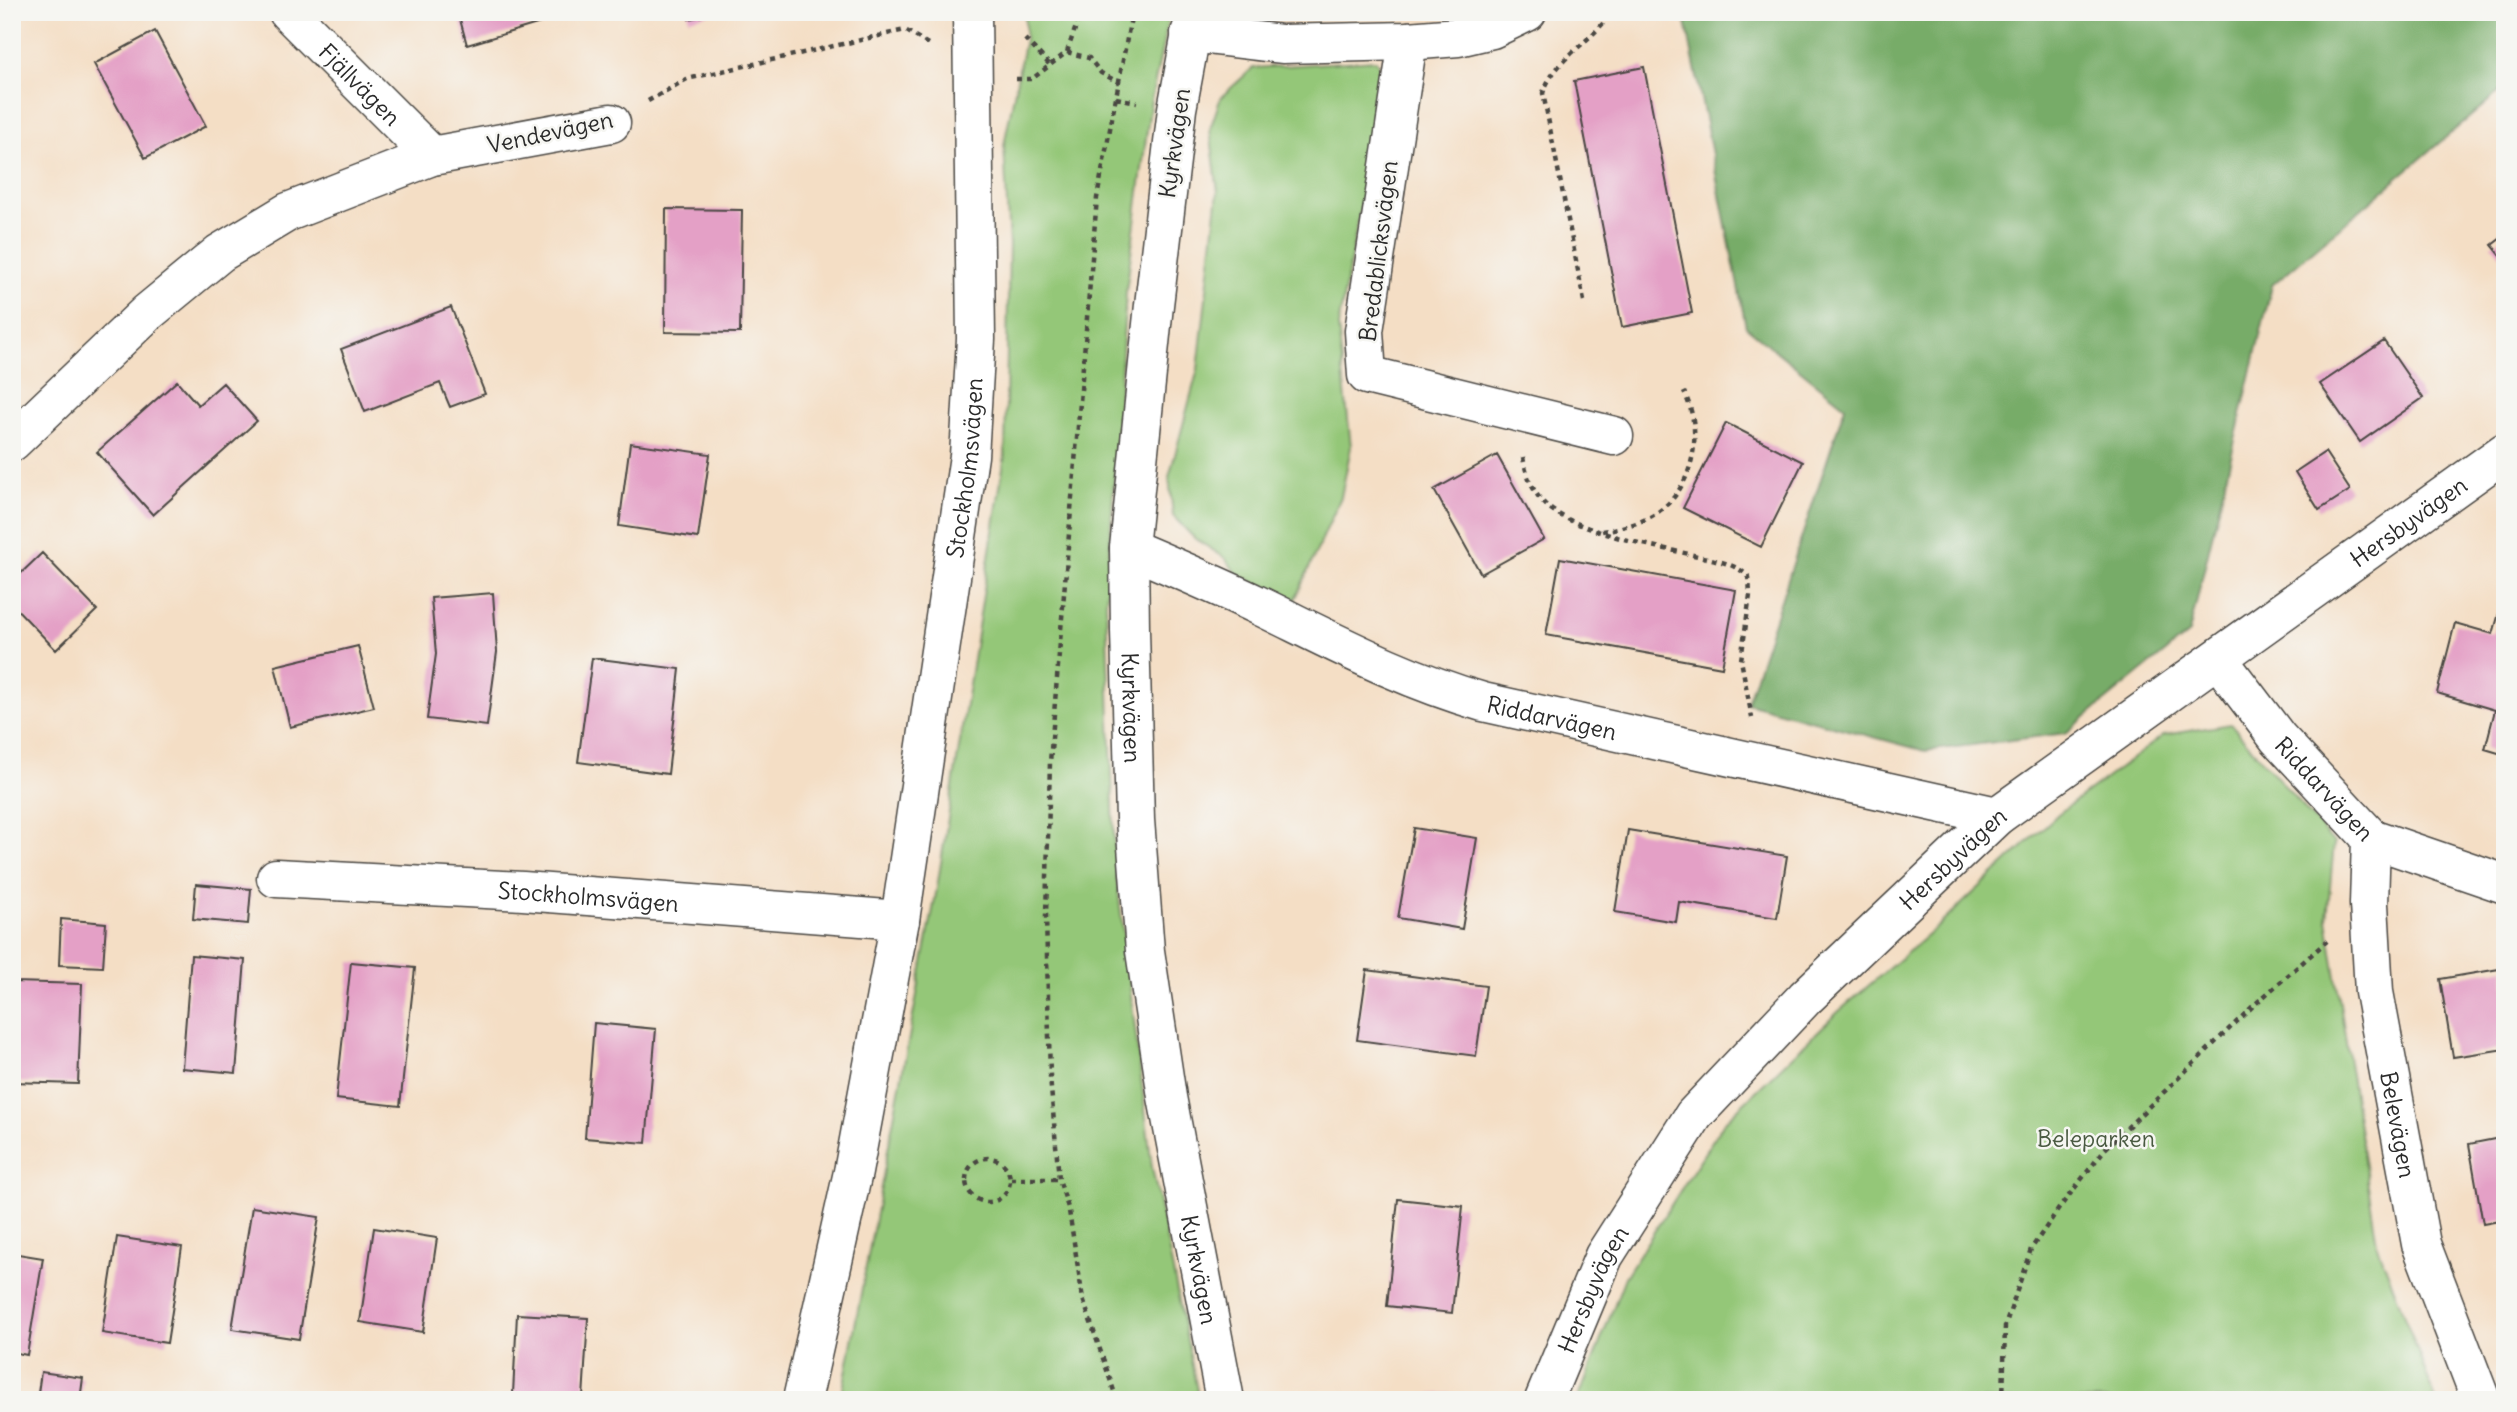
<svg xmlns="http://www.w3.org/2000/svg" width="2517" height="1412" viewBox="0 0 2517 1412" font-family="Delius,sans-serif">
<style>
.green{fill:#94c778;stroke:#607952;stroke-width:2}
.forest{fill:#77ac68;stroke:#516c4a;stroke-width:2}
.building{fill:#e4a0c6}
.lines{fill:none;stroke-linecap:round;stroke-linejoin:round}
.minor-casing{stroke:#494642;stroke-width:41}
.tertiary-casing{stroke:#494642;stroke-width:41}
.path{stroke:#494642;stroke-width:4.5;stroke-dasharray:5 5;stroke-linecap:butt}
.minor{stroke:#fff;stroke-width:38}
.tertiary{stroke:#fff;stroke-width:38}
.labels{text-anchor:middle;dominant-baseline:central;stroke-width:5;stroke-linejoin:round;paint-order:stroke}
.street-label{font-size:23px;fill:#2b2b2b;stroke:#f6f6f2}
.park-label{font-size:23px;fill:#4a5a42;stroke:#f6f6f2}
</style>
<rect width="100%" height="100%" fill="#f6f6f2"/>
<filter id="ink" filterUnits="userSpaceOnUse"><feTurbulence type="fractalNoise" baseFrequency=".0143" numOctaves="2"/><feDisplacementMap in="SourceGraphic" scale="14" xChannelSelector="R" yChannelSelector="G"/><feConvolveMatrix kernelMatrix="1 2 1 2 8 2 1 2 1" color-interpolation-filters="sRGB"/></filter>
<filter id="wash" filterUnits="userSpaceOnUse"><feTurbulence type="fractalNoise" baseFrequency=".00686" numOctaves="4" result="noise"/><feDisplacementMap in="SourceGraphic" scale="28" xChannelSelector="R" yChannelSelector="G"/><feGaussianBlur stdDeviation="1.57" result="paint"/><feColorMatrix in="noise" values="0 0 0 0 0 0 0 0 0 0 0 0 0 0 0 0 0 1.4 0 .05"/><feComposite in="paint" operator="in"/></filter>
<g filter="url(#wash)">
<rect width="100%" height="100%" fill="#f4dec5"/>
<path class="green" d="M1025 12H1170L1151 100 1126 292 1106 603 1115 865 1152 1167 1199 1400H841L937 888 1005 455 1009 245 1004 145 1025 39Z
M1376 60 1385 79 1338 326 1351 447 1341 497 1293 604 1236 573 1225 558 1194 538 1173 516 1169 477 1198 369 1218 192 1210 129 1221 97 1253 68Z
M2231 724 2334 843 2327 919 2377 1244 2436 1400H1578L1625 1277 1725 1121 1838 1012 1937 927 2058 814 2164 735Z"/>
<path class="forest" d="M1684 12H2505V87L2272 285 2189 633 2066 733 1925 751 1747 703 1845 406 1746 327Z"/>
<g id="blocks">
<path class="building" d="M458 12H567V15L467 45Z
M688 12H716V13L689 19Z
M155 31 206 126 145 158 94 64Z
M1644 67 1692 313 1622 327 1574 81Z
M666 209 742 210 740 333 665 332Z
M2505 235V261L2492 245Z
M451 307 485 394 450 407 440 383 365 412 341 349Z
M2384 341 2423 398 2360 442 2320 384Z
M177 381 198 405 223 383 257 421 153 515 97 452Z
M1726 423 1803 462 1761 547 1683 508Z
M630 443 710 454 698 538 619 526Z
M2325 452 2350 490 2319 510 2295 472Z
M1497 455 1544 539 1481 574 1434 490Z
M42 553 97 610 56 650 12 604V582Z
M1560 558 1736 590 1722 667 1546 635Z
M493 593 497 652 487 726 427 719 436 654 431 598Z
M2504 596 2505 597V755L2485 749 2495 710 2437 693 2455 623 2493 634Z
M358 646 374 707 290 727 275 666Z
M592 658 680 669 668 774 578 762Z
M1414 828 1477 838 1462 929 1398 918Z
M1628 830 1787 856 1777 918 1679 902 1676 922 1615 912Z
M196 884 251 889 248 924 193 919Z
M61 919 106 923 103 967 59 965Z
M191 955 245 960 236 1073 182 1068Z
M351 962 415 968 400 1106 336 1099Z
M2505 968V1049L2453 1057 2440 979Z
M1367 970 1486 986 1476 1056 1357 1040Z
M14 982 82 984 78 1084 12 1082Z
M594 1023 656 1029 646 1143 585 1138Z
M2505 1137V1220L2483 1224 2469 1144Z
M1398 1199 1463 1206 1452 1313 1387 1306Z
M252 1207 319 1217 299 1339 232 1329Z
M374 1228 437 1238 423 1332 360 1322Z
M117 1237 182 1247 167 1343 102 1333Z
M12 1253 43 1258 27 1355 12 1352Z
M517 1314 588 1318 583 1398 513 1394Z
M41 1372 83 1378 80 1400H37Z
M1453 1393V1400H1361V1398Z"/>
</g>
</g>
<g filter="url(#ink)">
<use href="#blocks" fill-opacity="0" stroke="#494642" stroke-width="2"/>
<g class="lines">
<defs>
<g id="minor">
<path id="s1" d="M288 12 432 156"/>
<path d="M1190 33 1282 44 1408 41 1458 37 1492 29 1527 12"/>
<path d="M1408 41 1364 331 1367 375 1614 436"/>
<path d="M12 442 147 313 220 253 288 212 432 156 611 123"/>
<path id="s2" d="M1129 548C1174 567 1218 586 1262 607 1336 643 1403 679 1483 702L1997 816"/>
<path id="s3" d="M2218 659 2278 738 2371 838 2505 884"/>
<path id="s4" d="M2371 838 2369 904 2374 992 2421 1244 2481 1400"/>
<path id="s5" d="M276 878 523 891 900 920"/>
<path id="s6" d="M802 1400 853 1172 900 920 969 456 976 339 972 12"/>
<path id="s7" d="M1544 1400 1604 1256 1694 1115 1805 998 1997 816 2505 452"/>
</g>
<g id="tertiary">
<path id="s8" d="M1195 12 1177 109 1154 305 1129 548 1130 630 1135 820 1145 951 1167 1097 1225 1400"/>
</g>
</defs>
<use href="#minor" class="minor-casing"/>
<use href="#tertiary" class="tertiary-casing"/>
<path class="path" d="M1025 39 1049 64
M1067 52 1081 12
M1016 79H1032L1067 52 1089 58 1101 73 1120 83
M1116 98 1137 102
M648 101 687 79 905 30 928 44
M1584 301 1543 93C1555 58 1591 43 1612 12
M1523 457C1526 474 1531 488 1542 501 1567 530 1652 546 1689 554 1710 559 1734 562 1749 577L1750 595 1741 660 1752 718
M1602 531C1618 528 1636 525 1650 517 1694 493 1705 434 1684 392
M966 1180a22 22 0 1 1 44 0a22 22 0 1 1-44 0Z
M1011 1179H1059
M1117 1400 1083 1299 1069 1211 1059 1179 1050 1077 1046 916 1050 762 1097 198 1132 12
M2003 1400 2005 1326 2031 1249 2060 1207 2105 1149 2253 1006 2327 941"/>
<use href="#minor" class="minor"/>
<use href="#tertiary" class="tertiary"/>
</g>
</g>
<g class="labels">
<g class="street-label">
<text stroke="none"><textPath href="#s1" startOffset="102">Fjällvägen</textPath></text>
<text transform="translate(550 132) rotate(-12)">Vendevägen</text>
<text transform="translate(1174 143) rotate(-82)">Kyrkvägen</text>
<text transform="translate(1378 251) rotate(-83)">Bredablicksvägen</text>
<text stroke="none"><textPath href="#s6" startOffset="947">Stockholmsvägen</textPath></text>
<text stroke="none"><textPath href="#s7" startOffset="1255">Hersbyvägen</textPath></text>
<text stroke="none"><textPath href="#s8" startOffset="700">Kyrkvägen</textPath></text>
<text stroke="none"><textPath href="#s2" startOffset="457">Riddarvägen</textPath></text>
<text stroke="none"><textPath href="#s3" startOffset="168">Riddarvägen</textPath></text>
<text stroke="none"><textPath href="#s7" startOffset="688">Hersbyvägen</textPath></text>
<text stroke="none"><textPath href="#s5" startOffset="313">Stockholmsvägen</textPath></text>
<text stroke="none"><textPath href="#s4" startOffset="289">Belevägen</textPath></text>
<text stroke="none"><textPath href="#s8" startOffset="1267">Kyrkvägen</textPath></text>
<text stroke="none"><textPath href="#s7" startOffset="121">Hersbyvägen</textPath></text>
</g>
<g class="park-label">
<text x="2096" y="1138">Beleparken</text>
</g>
</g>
<rect width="2517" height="1412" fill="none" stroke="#f6f6f2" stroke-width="42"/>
</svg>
